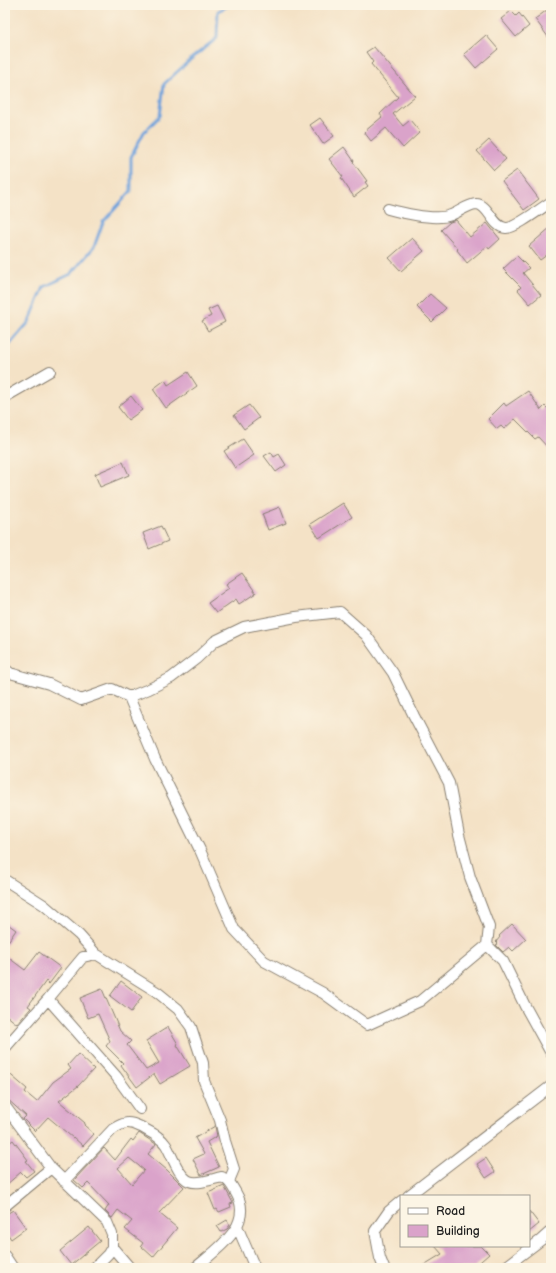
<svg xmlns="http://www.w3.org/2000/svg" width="556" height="1273" viewBox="0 0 556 1273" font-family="'Balsamiq Sans',sans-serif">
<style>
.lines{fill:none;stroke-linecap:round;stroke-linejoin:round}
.stream{stroke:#6fa2db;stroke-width:3}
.building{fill:#daa3ca;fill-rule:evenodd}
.street-casing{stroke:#887f71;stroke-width:12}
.street{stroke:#fff;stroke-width:10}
</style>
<rect width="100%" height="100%" fill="#fcf5e5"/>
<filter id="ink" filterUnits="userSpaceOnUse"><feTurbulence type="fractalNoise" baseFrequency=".025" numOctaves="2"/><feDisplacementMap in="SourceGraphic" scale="8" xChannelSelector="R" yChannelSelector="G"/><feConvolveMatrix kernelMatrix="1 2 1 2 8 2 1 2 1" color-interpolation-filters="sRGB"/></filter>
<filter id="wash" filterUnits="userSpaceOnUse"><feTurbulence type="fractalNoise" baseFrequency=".012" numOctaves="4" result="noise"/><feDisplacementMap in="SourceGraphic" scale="16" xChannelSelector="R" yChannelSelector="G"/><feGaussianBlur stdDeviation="0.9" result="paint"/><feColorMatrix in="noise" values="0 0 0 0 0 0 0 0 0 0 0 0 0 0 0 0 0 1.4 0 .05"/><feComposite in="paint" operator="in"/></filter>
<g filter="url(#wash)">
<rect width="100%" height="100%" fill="#f4e2c6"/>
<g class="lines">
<path class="stream" d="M5 350 29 322 44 287 71 274 94 247 103 222 131 191V157L144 132 160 116 164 84 191 59 217 38 218 11 230 5"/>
</g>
<g id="blocks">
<path class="building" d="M551 7V41L535 19Z
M511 11 516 16 519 13 529 26 516 37 501 19Z
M486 35 498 49 476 68 464 54Z
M374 47 415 96 393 114 403 126 410 120 420 132 403 148 386 128 371 141 364 132 382 117 380 114 398 97 371 64 373 62 366 52Z
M320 118 334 136 323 144 310 125Z
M489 140 506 159 494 170 477 151Z
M344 147 354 161 353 162 367 181 365 182 368 186 354 197 341 178 343 177 329 159Z
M517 170 539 199 524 210 502 181Z
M456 220 470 237 487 223 500 239 489 249 487 246 467 263 457 250 458 249 441 230 450 222Z
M551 227V252L540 260 529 246Z
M412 238 424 251 401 271 389 258Z
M517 256 529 268 523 273 541 295 530 304 518 290 521 287 503 269Z
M430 294 446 308 432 322 417 307Z
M217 306 225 322 208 331 202 321 211 316 208 310Z
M188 372 197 386 166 408 153 389 165 380 168 385Z
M528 391 541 410 545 406 551 412V451L538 437 535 439 515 419 504 429 501 426 497 429 488 419 504 403 506 406Z
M131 396 142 410 128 420 118 407Z
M249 405 259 418 244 429 234 415Z
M243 439 254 455 235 468 224 451Z
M271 452 274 457 279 454 286 465 276 472 264 456Z
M123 462 129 475 100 487 95 474Z
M343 503 352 517 319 538 310 524Z
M280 507 286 523 268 530 262 514Z
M161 526 168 541 149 549 143 533Z
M242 573 256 593 239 604 236 599 216 613 208 603 229 588 226 584Z
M5 922 16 930 5 946Z
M512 924 526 939 513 951 509 947 503 952 496 945 498 944 496 942 500 937 499 936Z
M39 952 61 968 49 984 46 981 28 1006 31 1008 17 1024 5 1014V955L25 970Z
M121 981 142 997 131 1012 110 996Z
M102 989 120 1031 131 1041 127 1045 146 1070 159 1063 146 1041 168 1027 178 1044 177 1045 190 1066 160 1084 154 1074 137 1087 121 1065 123 1063 106 1046 110 1041 98 1014 88 1018 80 998Z
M78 1054 94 1069 78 1086 59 1101 85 1123 84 1125 94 1134 83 1146 73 1137V1138L48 1117 35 1131 23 1119 26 1116 5 1097V1070L27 1089 25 1092 37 1102 53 1082 71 1069 68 1065Z
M215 1126 217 1136 207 1142 219 1167 201 1175 193 1159 204 1154 195 1138Z
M139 1133 156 1144 148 1154 167 1170 184 1187 159 1213 177 1228 153 1257 141 1246 143 1243 125 1229 132 1221 118 1210 112 1218 105 1211 109 1205 88 1183 83 1188 74 1180 104 1148 115 1160 131 1139 133 1141ZM129 1158 144 1170 132 1184 118 1168Z
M13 1140 28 1160 26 1161 34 1171 26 1177 21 1172 5 1186V1146Z
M486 1158 495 1172 486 1178 477 1164Z
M224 1186 233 1203 230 1204 231 1207 219 1212 217 1209 215 1210 208 1193Z
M13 1210 26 1228 11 1239 5 1230V1215Z
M529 1211 539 1224 529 1232Z
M227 1220 230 1225 227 1229 221 1232 217 1226Z
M89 1227 100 1241 71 1265 60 1251Z
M435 1246H481L489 1254 473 1268H419L442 1254Z"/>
</g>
</g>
<g filter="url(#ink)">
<use href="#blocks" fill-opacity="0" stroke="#887f71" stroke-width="1"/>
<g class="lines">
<defs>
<path id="street" d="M388 209C403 213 436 221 451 215 459 212 467 205 476 204 489 204 492 227 506 228 514 229 543 207 551 202
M5 397 50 371
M5 669 10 673 49 684 81 700 112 689 129 697 155 759 200 850 234 929 264 961 323 993 367 1025 420 1001 487 945
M129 697 149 689 171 678 196 659 215 641 244 627 296 617 340 612 366 635 393 673 414 716 449 783 459 835 470 877 489 927 487 945 503 961 525 1006 551 1053
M5 880 44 905 79 935 96 954
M48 999 116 1076 140 1109
M5 1048 48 999 83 957 96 954 157 992 178 1009 191 1027 203 1063 204 1081 220 1120 225 1141 234 1169 229 1181
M5 1106 51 1168 107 1222 112 1234V1247L108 1254 94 1268
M64 1181 113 1129C124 1122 128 1121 141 1127 150 1132 160 1136 166 1145 172 1155 178 1176 189 1181 198 1185 212 1179 222 1177 230 1181 232 1186 236 1193 255 1225 216 1250 195 1268
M408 1196 551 1086
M5 1206 51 1168
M237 1226 255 1268
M112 1247 130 1268
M5 1256 13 1268
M384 1268 380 1258 375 1231 389 1211 401 1201
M504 1268 541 1240 551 1231"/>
</defs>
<use href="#street" class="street-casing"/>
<use href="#street" class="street"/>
</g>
</g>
<rect width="556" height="1273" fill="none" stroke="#fcf5e5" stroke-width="20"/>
<rect x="400" y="1195" width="130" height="52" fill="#fcf5e5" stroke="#a29e95"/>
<rect x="408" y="1208" width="20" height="6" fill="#ffffff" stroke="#a29e95"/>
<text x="436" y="1215" font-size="12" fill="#1c1c1c">Road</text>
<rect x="408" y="1225" width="20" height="12" fill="#daa3ca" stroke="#a29e95"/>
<text x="436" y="1235" font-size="12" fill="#1c1c1c">Building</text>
</svg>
